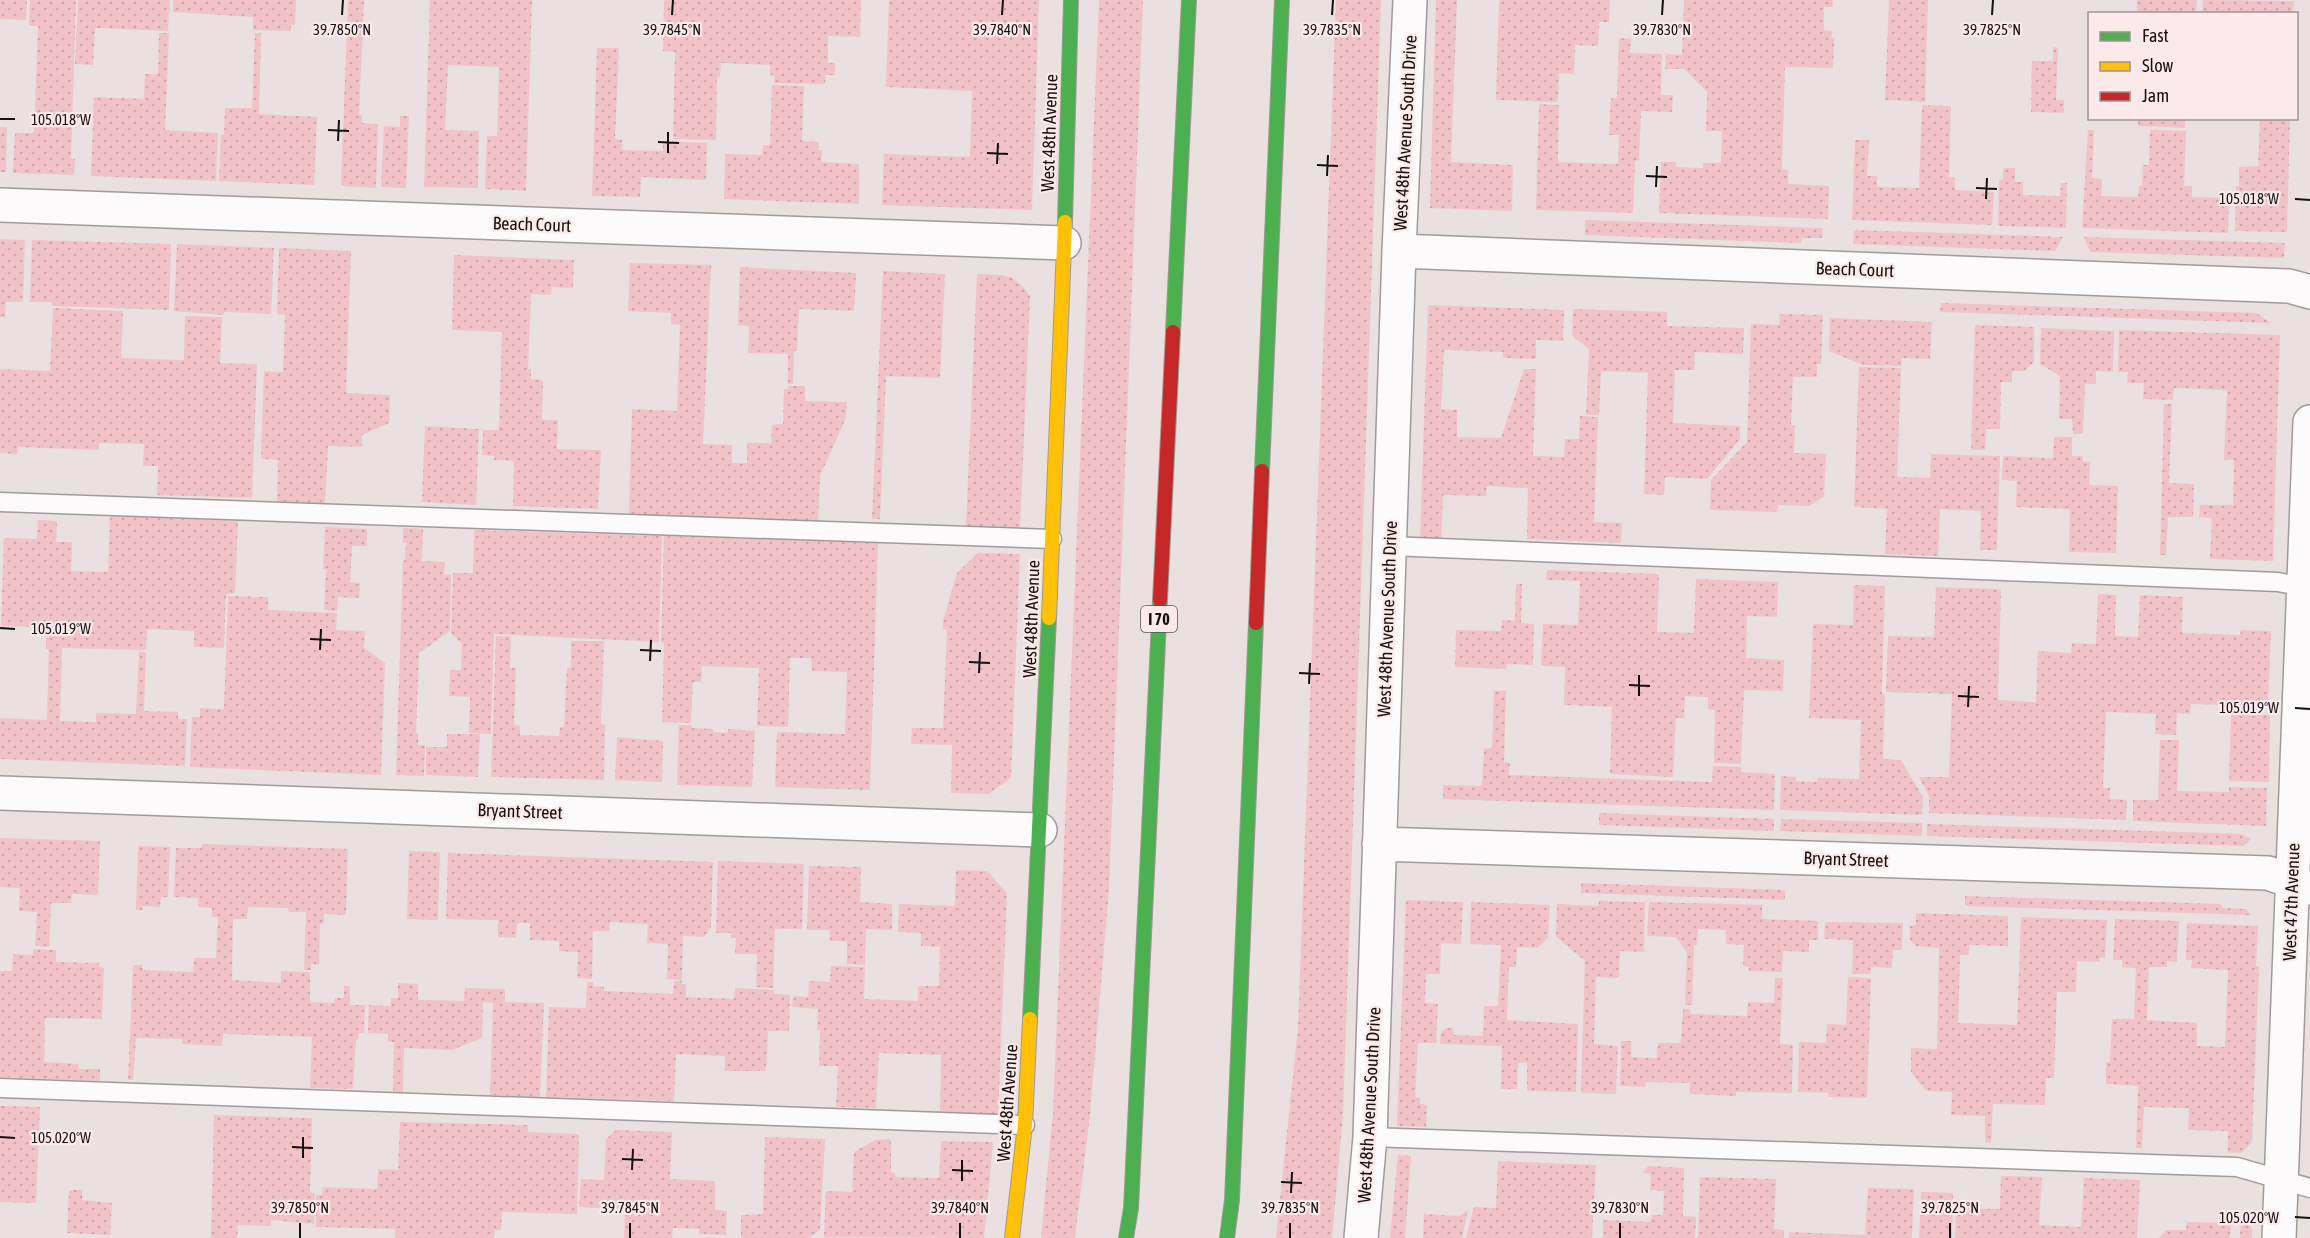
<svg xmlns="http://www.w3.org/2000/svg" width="2310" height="1238" viewBox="0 0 2310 1238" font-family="'Asap Condensed',sans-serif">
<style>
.grass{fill:url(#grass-dots)}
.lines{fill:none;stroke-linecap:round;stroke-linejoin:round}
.lane-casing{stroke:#a19a9a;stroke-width:21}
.street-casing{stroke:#a19a9a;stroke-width:36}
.fast-casing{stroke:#a19a9a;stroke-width:16}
.slow-casing{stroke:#a19a9a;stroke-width:16}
.jam-casing{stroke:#a19a9a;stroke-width:16}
.lane{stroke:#fcfafa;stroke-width:18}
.street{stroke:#fcfafa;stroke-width:33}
.fast{stroke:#4caf50;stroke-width:14}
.slow{stroke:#ffc107;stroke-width:14}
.jam{stroke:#c62828;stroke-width:14}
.ticks{fill:none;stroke:#161011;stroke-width:2}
.labels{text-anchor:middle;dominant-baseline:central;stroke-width:4.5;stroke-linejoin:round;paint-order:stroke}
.shield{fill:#fce9ea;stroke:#5b5152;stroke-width:1.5}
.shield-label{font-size:16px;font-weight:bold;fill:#161011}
.street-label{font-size:18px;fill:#161011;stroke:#fce9ea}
.ticks-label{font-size:15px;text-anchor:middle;fill:#161011;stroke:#fce9ea;stroke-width:4.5;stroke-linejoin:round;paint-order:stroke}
</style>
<defs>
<pattern id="grass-dots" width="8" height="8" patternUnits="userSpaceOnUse" patternTransform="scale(1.5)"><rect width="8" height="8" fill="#f1c3c7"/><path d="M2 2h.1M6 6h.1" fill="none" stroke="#cea6aa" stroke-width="1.8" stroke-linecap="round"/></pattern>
</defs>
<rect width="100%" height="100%" fill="#eae0e0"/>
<path class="grass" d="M0 0H27L26 20 0 19Z
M30 0H76L71 158 75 159 74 175 13 173 15 133H34L38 26H29Z
M78 0H170L168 31 95 28 93 65 75 64Z
M173 0H296L295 25H291V31L253 30V17L173 12Z
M348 0H364L359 115H362V123L378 124 376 188 341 186Z
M430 0H532L526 191 485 189 487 136H497L499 67 448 65 445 130 479 131 478 188 424 187Z
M664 0H861L860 37 828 36V63H835V75H826L825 84 774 83 775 76 770 75V65L721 63 720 76 717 77 716 140 673 139 675 52 663 51Z
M889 0H1039L1032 210 882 205 884 154 970 157 972 91 886 87Z
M1099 0H1143L1109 889 1090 1114 1075 1238H1041L1053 1113Z
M1336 0H1381L1343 1115 1332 1238H1276L1298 1028Z
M1436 0H1457L1451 162 1513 165 1512 211 1430 208Z
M1499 0H1610L1609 22H1599L1598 46 1575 45 1574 74 1559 73 1558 102 1496 100Z
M1684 0H1833V7H1824V30L1832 31 1831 38H1834L1833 68 1785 67 1782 169 1788 170V184L1829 186 1828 219 1659 213 1661 162H1676V167L1703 168V163H1721L1722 131H1706L1707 92 1684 69H1665L1666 54 1682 55Z
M1889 0H1928L1925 102 1885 100Z
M2137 0H2197L2196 13H2137Z
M2203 0 2294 1 2293 13H2202Z
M159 33H169L165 130 218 133 216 181 91 176 94 97 144 99 145 74H158Z
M255 33H261L259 114 317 117 314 185 219 181 221 135 224 134 225 108H252Z
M1619 38 1631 39 1630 53 1662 54 1661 95H1673L1672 112 1641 111 1639 160 1635 161 1633 213 1536 210 1539 104 1559 105 1558 162 1618 164 1619 135H1609L1611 98H1617Z
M2053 47 2058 48 2056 100H2064V113L2031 112 2032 61H2053Z
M597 48H619L615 139 622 140V150L663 151V141L707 143 706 180 641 177 640 197 592 196Z
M772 85 804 86 802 141 819 142 818 150H822L821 162 859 164V204L724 199 725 154 762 155 763 145H770Z
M1922 105 1951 106 1949 177 1955 178V190L1994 192 1992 225 1852 220 1855 140H1869L1867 176H1877V187L1919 188Z
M400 116H409L406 188 381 187 384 126 400 127Z
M2138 119H2185V128L2138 126Z
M2260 119H2290L2287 232 2235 231 2236 186H2239V167L2258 166Z
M0 127H7L6 172H0Z
M2088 130H2094L2092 178 2102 179 2101 196 2138 197 2139 186H2142L2143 165H2149L2150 130 2186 131 2184 186H2192V197L2229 198 2228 233 2082 228Z
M2003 168H2015V182H2023V195L2060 196 2061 183H2067L2066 228 1998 226 1999 180 2003 179Z
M1585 220 1823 228 1822 238H1802L1801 243 1585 235Z
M1854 230 2063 237 2055 251 1853 244Z
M2084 237 2285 243 2284 258 2090 252Z
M0 239 25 240 23 302H6L5 317H0Z
M32 240 171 244 169 310 52 306V302H30Z
M177 244 274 248 271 314 224 312 223 315 174 311Z
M279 248 351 251 346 393 390 395 389 423 362 435V447L328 446 325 504 277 502 278 460 261 459 264 371 283 372 285 315 277 314Z
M454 255 574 260 573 288 552 287 551 295 531 294 528 369H531V379L543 380 542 420H558L557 449 601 450 598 509 513 506 514 461 494 460V456L482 455 483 430H499L502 332 452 330Z
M630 263 711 265 703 444 732 445V463H747V443H771L772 425 783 424 784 389H788V386H805V401L847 402 846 418 820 476 818 521 629 515 632 409 677 411 680 325 671 324V313L628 311Z
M740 267 856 273 854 311 799 309 797 350 794 351 793 384H788V354L748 353 749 326 738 325Z
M883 271 945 274 940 378 886 376 880 519H872Z
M977 274C1007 276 1011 271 1030 296L1020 528 966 526Z
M1941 303 2256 313 2271 323 1940 312Z
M1428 305 1564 310 1563 341 1536 340V359L1503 358V352L1444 350 1441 409 1457 410V437L1501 438 1524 369H1536L1533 456 1564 457 1565 439H1579L1580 416 1598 417 1594 522 1622 523 1621 543 1527 539 1528 488 1487 486 1486 496 1443 495 1441 541 1420 540Z
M53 308 123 311 121 358 184 360 185 316 222 317 220 363 257 364 252 498 157 495 158 466H143L144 444 99 443 98 450 18 447 17 454 0 453V369L50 371Z
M1573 309 1667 312V326L1744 328 1743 354 1695 352 1694 370H1675L1673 423 1740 426V439L1707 479 1665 477 1664 495 1644 494 1648 373 1601 371 1599 415H1586L1589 349 1572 336Z
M1780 314 1823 315 1821 364H1817V377H1793L1791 425H1795L1794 453 1826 454 1824 496 1809 506 1778 505 1777 512 1710 510 1711 480 1747 442 1751 324 1779 325Z
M1830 318 1932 322 1930 359 1902 358 1901 366 1863 365 1829 351Z
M1975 325 2034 327V362L2024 371H2012V382H2001L2000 429H1986L1985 450H1971Z
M2041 328 2114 331 2113 372 2096 371V384H2085L2083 434H2073L2072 419H2059L2060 376 2040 364Z
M2119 330 2280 335 2273 561 2210 559 2212 518 2199 517 2200 505H2233L2234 460H2224L2227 390 2174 388 2173 400 2143 399 2144 383H2127L2128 372H2118Z
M1859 367 1901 368 1897 477 1930 478 1931 454 2000 456 1997 550H1980L1981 511 1940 509 1938 556 1885 554 1887 509 1854 507Z
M2164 404H2172L2169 483 2194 484 2193 517H2168L2166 555H2160Z
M425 426 479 429 476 505 422 502Z
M2054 437H2072V456H2083V461L2090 462 2089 485 2118 486 2116 553 2069 552 2070 509 2016 507 2017 481 2002 480 2003 456 2053 458Z
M110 516 238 521 235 593 226 594 224 648 194 647V631L147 629 146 650 62 648 60 721 96 722V713L136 714 139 652H146L144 711 178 712V719H187L185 766 0 759V718L47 720 49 650 46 649V627L1 626 4 538 37 539 38 520 57 521 56 542H72L71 571 108 572Z
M325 527 367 529V546H352L350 582 360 583 359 598 338 597 337 611 324 610 326 569H323Z
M403 528 423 529 422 561 445 562 444 574 451 575 450 631 419 653 416 733H418V745L425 746 424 776 396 775 403 561 405 560 406 543H403Z
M474 530 662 536 659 642 494 634 491 734 469 733 470 697 449 696 450 670H461L462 644 451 633 453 573H473Z
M664 536 878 543 870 790 775 787 777 732 845 734 847 672 812 671 811 658H790L788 727 757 726 759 668 702 666 701 682H693L691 723 662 722 664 643 661 642Z
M978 553 1020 554 1011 778 989 794 951 793 952 745 911 744 912 728H943L947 630 943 629V621L957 573Z
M1547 570 1659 574 1657 632 1694 633 1696 579 1778 582 1777 617 1747 616 1746 658 1784 660 1783 691 1744 690 1741 764 1714 763 1715 710 1708 709V697L1685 696 1684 718H1676L1673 777 1610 774 1612 707 1564 705 1565 667 1541 666 1543 624 1578 625 1580 581 1546 580Z
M1516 584H1522L1521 623 1534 624 1533 665 1507 664 1506 669 1455 667 1456 630 1501 631 1502 620 1515 621Z
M1854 585 1885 586 1882 694H1885L1883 759 1901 760 1923 797 1922 815 1780 810 1781 776 1796 777V781L1817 782V778L1859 779 1861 720 1809 718 1813 624 1853 625Z
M1936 587 2001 589 1998 700 2036 702 2038 651 2071 653 2072 643 2096 644 2098 594 2116 595 2115 636 2138 637 2140 595 2183 597 2182 633 2240 635 2241 630 2271 631 2268 706 2191 704 2190 714 2177 713 2176 735 2155 734 2156 714 2106 712 2103 788H2110V799L2127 800 2126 820 1929 813V796L1919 777H1949L1952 694 1886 692 1888 636 1934 637Z
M228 596 268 597V610L337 613 336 630 365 631 364 648 385 663 381 775 190 767 192 717H200V708L224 709Z
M496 636H511L510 668H516L514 725 520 726V735L559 736 560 727H564L567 668 571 667V641H604L601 724 605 725 604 780 491 777Z
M1494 691H1506L1504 762 1510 763 1509 775 1712 782 1713 766 1741 767V772L1775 774 1774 810 1443 799V785L1482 786 1484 749 1492 748Z
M2231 714 2270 715 2269 782 2229 781Z
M679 725H692V728L713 729V732L728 733V729L755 731 752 787 677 785Z
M447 734H480L478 777 426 775V747H447Z
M617 737 663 741 662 782 615 780Z
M2160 740H2179L2177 791 2229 792V787L2267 788 2266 826 2133 821V800H2158Z
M1599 813 1774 819V831L1599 825Z
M1781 819 1922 823V836L1780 831Z
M1927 824 2242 834 2251 839 2243 846 1927 836Z
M0 838 100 841 98 895 72 894 71 903H51L49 947 35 946 37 912 19 911 20 888 0 887Z
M202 844 348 849 346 915 324 914V923L320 924 319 965 311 964V970H304L306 912H289L288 908 248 907 247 919H233L232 980 281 983V971L310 972V1002L334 1003 335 998H344V986H350V1005H365L364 1033H359L358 1039 356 1040 353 1089 310 1088 312 1037 223 1034 222 1046 182 1044V1039L136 1038 133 1080H128L133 965H142L143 970 193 972 194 958H216L218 917H212V908L198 907V898L174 897 176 848H201Z
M138 846 170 847 168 897H161L160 907 143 906 142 910H136Z
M409 851 440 852 438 920 407 919Z
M448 853 713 862 711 927 704 937 683 936 682 980 667 979 668 944 647 943 648 924 610 922 609 931H593L592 979 577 978 578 952 559 951V941L530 940V923H517L516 938 498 937V920L446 919Z
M718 861 804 864 802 929H775L773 988 756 987 757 954H735L736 938H731V933H716Z
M809 866 861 867 860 902 892 904V930L866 929 865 965 847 964V941H830V930H807Z
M956 870 987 871 1007 893 998 1116 940 1113 941 1055 879 1053 876 1108 836 1107 838 1066H819L820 1031 817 1030 818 1009 792 1007 793 996 808 997 809 981 830 982 831 966 865 967 864 999 918 1001V986H939L940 947 921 946V933L898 932 899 904 955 906Z
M1581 883 1785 890V900L1581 893Z
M1965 896 2220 904 2223 908 2246 909 2251 915 1965 906Z
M1406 900 1463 902 1461 944 1441 943 1440 974H1426L1425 1003 1438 1004 1436 1043H1418L1415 1097 1420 1098V1104L1427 1105 1426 1127 1397 1126Z
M1599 901 1645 902 1644 952 1620 951 1619 978 1596 977 1594 1044 1618 1046 1616 1094 1581 1093 1585 961 1556 937 1557 904 1598 906Z
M1471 902 1550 905 1548 938 1537 948 1517 947 1516 967H1509L1507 1020 1578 1024 1576 1092 1527 1091V1063H1518L1517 1089H1501L1502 1046 1440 1044 1441 1033 1446 1028H1453L1454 1035 1483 1036 1484 1006H1498L1501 945 1470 944Z
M1649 902 1762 905V919L1818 921V940H1809V952L1783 951 1782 972 1749 971V967L1743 966 1744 945 1726 944V930L1698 929 1697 945H1694L1692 1005H1685L1687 953 1676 937 1647 936Z
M1916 913 2008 916V946L1969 945V955H1960L1958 1023 2017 1025 2021 917 2107 920 2105 958H2100V962L2077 961 2076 992H2057L2054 1078H2046L2045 1105 1993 1104 1991 1143 1985 1142V1116L1951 1115 1952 1092 1926 1091 1911 1072V1048L1937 1049 1939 948 1916 946 1910 940V926L1916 925Z
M2115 919 2179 921 2177 962 2167 961V967H2149L2147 1020 2197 1023V1046L2225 1047 2228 970 2191 968 2192 960H2186L2187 923 2258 926 2256 966H2259L2252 1142 2241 1153 2228 1152V1131L2188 1130 2189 1108 2144 1107 2142 1148H2136L2138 1086 2106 1084V1062H2110L2112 1019H2134L2136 968 2122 967V960H2113Z
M1825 922 1903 923 1902 950H1893L1892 968 1871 967V974H1852L1853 940 1824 939Z
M33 949 56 950V962L99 963V967L104 968 102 1019 45 1018 44 1062 79 1064 78 1069H100V1081L0 1077V971H12L13 954 33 955Z
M1848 977 1871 978 1867 1098 1829 1097 1828 1093 1798 1092 1799 1042 1826 1043 1827 1024 1846 1025Z
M1775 978H1783L1780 1044 1793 1045 1792 1093 1736 1092V1096L1690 1094V1083L1646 1082 1645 1087 1620 1086 1621 1041H1631V1057L1657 1058 1658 1043H1681L1683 1009H1690L1691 1014 1747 1016 1748 1002 1774 1003Z
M674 981H682V984H686V997L734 999 735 988 774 990V994L790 995 789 1031H768L766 1071H725V1056L676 1054 674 1101 546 1097 549 1007 586 1008 587 982H593V986L604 987V991L673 994Z
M398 983 418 984V1000L464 1001 465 988 505 989V1002L544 1003 540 1097 490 1095 493 1003 483 1002 482 1038 452 1050 404 1048 403 1092H393L394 1042H388V1034L368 1033 369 1005 391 1006V998H398Z
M0 1106 40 1107 36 1203 0 1202Z
M214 1115 312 1118 310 1192 315 1193 314 1224 271 1220V1226L238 1225 237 1238H211Z
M400 1122 528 1125V1132L579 1134 577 1214 502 1212 501 1230H495L494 1238H395V1229L316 1227V1195H322L323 1187 377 1189 378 1169 398 1170Z
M616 1130 672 1132 670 1179 715 1181V1210L727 1211 726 1235 699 1234V1229L673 1228 672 1238H624L625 1209 579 1207 581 1179 604 1180 606 1139Z
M765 1137 825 1139 820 1230 809 1238H741V1215L763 1214Z
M891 1139V1172L895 1173V1177L939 1178 941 1141 993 1142 984 1238 824 1237 826 1191 852 1192 854 1152 875 1140Z
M1398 1155 1411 1156 1405 1238H1390Z
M1498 1161 1596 1165 1592 1238H1466L1474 1207 1496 1208Z
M1649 1166 1684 1168 1683 1216 1696 1217 1695 1238H1603V1220L1651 1222 1652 1215H1663L1664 1191 1650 1190 1651 1174 1642 1173Z
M2001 1176 2042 1177 2039 1225 2081 1227 2084 1178 2140 1180 2137 1238H1955L1956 1208 2000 1209Z
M1700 1177 1776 1179 1774 1229 1784 1230V1238H1698Z
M1868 1188 1914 1189 1912 1238H1789V1232L1865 1235Z
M69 1190H82V1200L112 1203 110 1235 67 1233Z
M1921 1192 1953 1193 1952 1238H1919Z
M1468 1210 1462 1238H1423L1424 1214 1459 1216Z
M2241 1220 2252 1228V1238H2240Z
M2187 1222 2231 1223 2230 1238H2159L2166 1230H2186Z"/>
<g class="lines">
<defs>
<path id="lane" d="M0 502 1052 539
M1389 546 2278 582 2310 588
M0 1088 1025 1125
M1370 1137 2237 1167 2310 1188"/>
<path id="street" d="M0 205 1064 243
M1399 251 2289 286 2310 292
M0 793 1040 830
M1379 844 2268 873 2310 888
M1361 1238 1370 1137 1399 251 1410 0
M2279 1238 2310 422"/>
<path id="fast" d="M1065 222 1071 0
M1173 332 1189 0
M1262 471 1282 0
M1030 1019 1049 618
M1126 1238 1131 1208 1160 600
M1227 1238 1232 1200 1256 623"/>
<path id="slow" d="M1049 618 1065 222
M1012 1238 1025 1125 1030 1019"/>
<path id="jam" d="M1160 600 1173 332
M1256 623 1262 471"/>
</defs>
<use href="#lane" class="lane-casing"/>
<use href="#street" class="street-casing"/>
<use href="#fast" class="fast-casing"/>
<use href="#slow" class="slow-casing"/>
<use href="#jam" class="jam-casing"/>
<use href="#lane" class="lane"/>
<use href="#street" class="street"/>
<use href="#fast" class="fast"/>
<use href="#slow" class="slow"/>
<use href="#jam" class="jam"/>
</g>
<path class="ticks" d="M342 15 343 0M672 15 673 0M1002 15 1003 0M1332 15 1333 0M1662 15 1663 0M1992 15 1993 0M0 119H15M328 130 349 131M338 141 339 120M658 142 679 143M668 153V132M987 153 1008 154M997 164 998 143M1317 165 1338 166M1327 176 1328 155M1646 176 1667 177M1656 187 1657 166M1976 188 1997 189M1986 199 1987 178M2295 199 2310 200M0 628 15 629M310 639 331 640M320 650 321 629M640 650 661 651M650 661 651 640M969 662 990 663M979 673 980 652M1299 673 1320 674M1309 684 1310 663M1629 685 1650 686M1639 696V675M1958 696 1979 697M1968 707 1969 686M2295 708 2310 709M0 1137 15 1138M292 1147 313 1148M303 1158V1137M622 1159 643 1160M632 1170 633 1149M952 1170 973 1171M962 1181V1160M1281 1182 1302 1183M1291 1193 1292 1172M2295 1217 2310 1218M300 1238V1223M630 1238V1223M960 1238V1223M1290 1238V1223M1620 1238V1223M1950 1238V1223"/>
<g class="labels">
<rect class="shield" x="1141" y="606" width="36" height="26" rx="4.5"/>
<g class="shield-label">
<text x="1159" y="619">I 70</text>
</g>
<g class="street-label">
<text transform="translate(1049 133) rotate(-88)">West 48th Avenue</text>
<text transform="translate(1405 133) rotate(-87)">West 48th Avenue South Drive</text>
<text transform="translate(532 224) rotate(2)">Beach Court</text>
<text transform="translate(1855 269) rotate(2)">Beach Court</text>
<text transform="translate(1031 619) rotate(-88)">West 48th Avenue</text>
<text transform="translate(1387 619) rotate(-88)">West 48th Avenue South Drive</text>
<text transform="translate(520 811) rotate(2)">Bryant Street</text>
<text transform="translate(1846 859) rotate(2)">Bryant Street</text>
<text transform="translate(2291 902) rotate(-88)">West 47th Avenue</text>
<text transform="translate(1007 1103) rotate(-86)">West 48th Avenue</text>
<text transform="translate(1369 1105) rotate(-87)">West 48th Avenue South Drive</text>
</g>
</g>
<g class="ticks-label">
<text x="342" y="35">39.7850°N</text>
<text x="672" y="35">39.7845°N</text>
<text x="1002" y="35">39.7840°N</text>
<text x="1332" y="35">39.7835°N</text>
<text x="1662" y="35">39.7830°N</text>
<text x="1992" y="35">39.7825°N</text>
<text x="61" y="125">105.018°W</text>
<text x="2249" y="204">105.018°W</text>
<text x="61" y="634">105.019°W</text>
<text x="2249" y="713">105.019°W</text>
<text x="61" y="1143">105.020°W</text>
<text x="300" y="1213">39.7850°N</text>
<text x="630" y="1213">39.7845°N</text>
<text x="960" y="1213">39.7840°N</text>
<text x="1290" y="1213">39.7835°N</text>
<text x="1620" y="1213">39.7830°N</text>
<text x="1950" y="1213">39.7825°N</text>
<text x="2249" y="1223">105.020°W</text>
</g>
<rect x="2088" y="12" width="210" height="108" fill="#fce9ea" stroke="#a09293" stroke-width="1.5"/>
<rect x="2100" y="32" width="30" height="9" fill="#4caf50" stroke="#a09293" stroke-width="1.5"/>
<text x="2142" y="42" font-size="18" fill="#161011">Fast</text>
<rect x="2100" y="62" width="30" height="9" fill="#ffc107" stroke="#a09293" stroke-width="1.5"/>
<text x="2142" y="72" font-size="18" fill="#161011">Slow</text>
<rect x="2100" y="92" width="30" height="9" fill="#c62828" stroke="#a09293" stroke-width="1.5"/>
<text x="2142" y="102" font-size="18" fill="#161011">Jam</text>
</svg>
